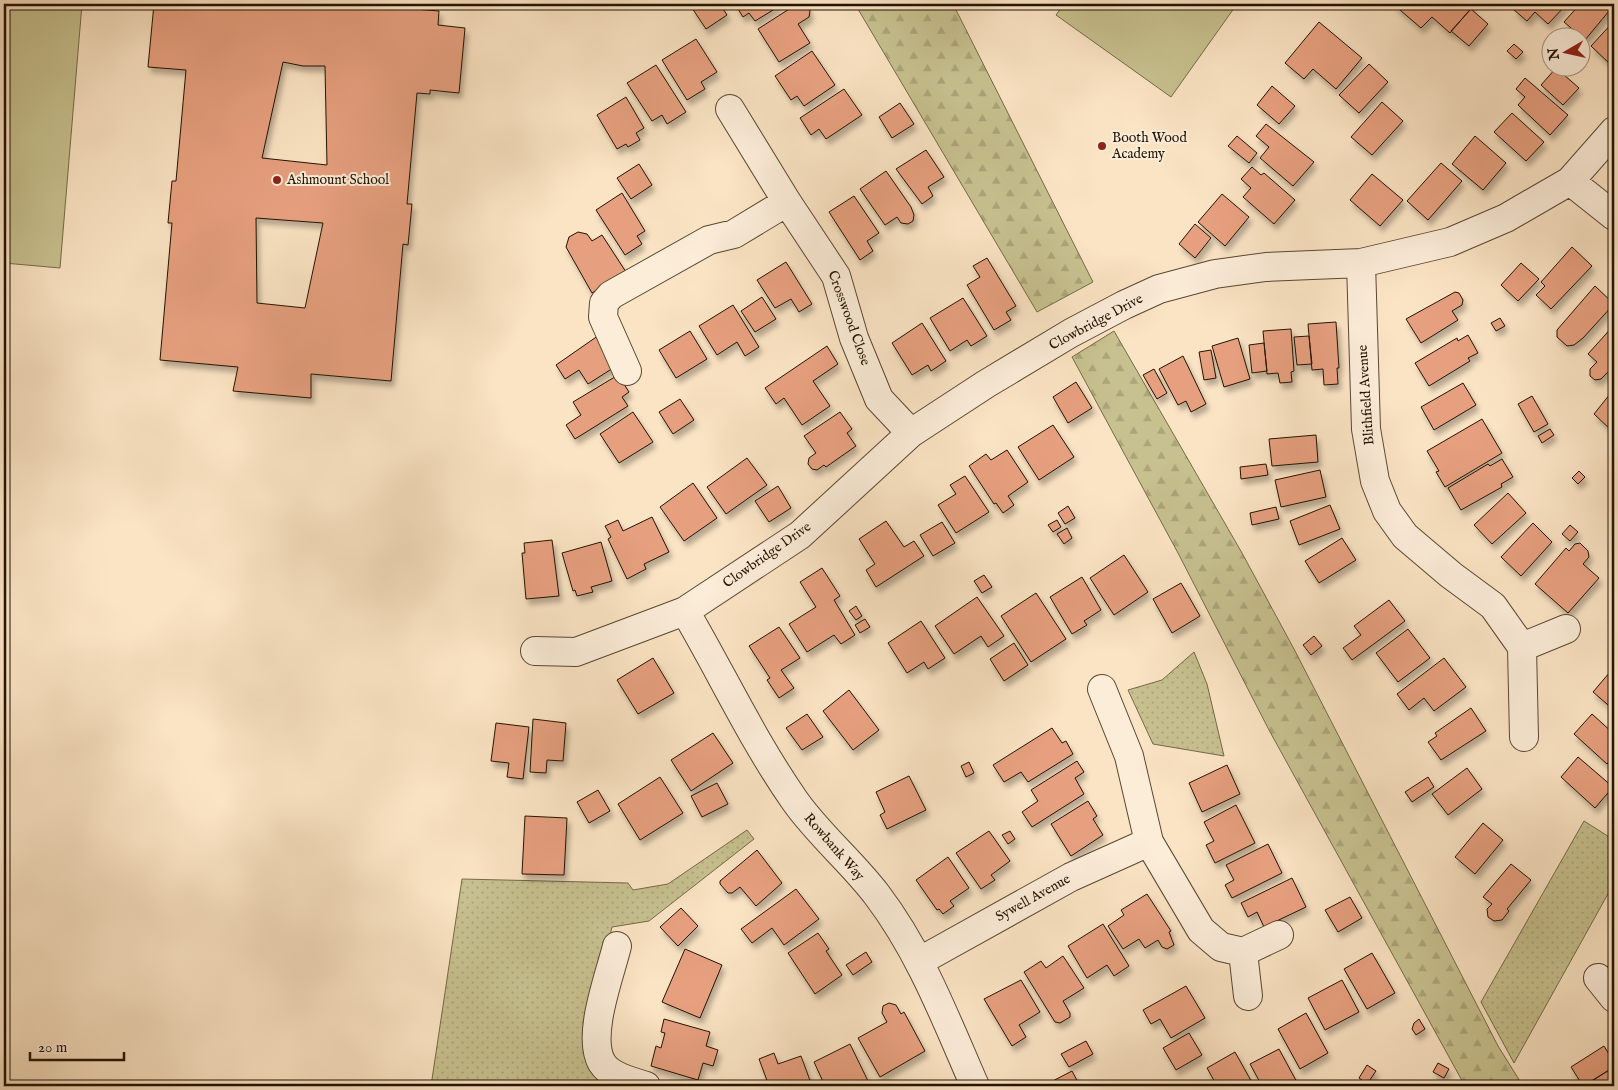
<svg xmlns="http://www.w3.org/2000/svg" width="1618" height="1090" viewBox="0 0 1618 1090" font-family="'IM FELL English',serif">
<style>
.grass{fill:url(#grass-dots);stroke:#756a48}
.forest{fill:url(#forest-firs);stroke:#756a48}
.pitch{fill:#c7c18f;stroke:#756a48}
.building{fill:#e7a07f;stroke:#231300;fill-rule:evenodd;filter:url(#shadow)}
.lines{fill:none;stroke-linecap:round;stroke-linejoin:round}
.minor-casing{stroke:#594731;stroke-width:30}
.minor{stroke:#fcedd9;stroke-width:28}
.poi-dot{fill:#8f2418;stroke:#fcedd9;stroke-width:2}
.labels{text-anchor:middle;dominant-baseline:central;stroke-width:4;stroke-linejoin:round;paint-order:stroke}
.poi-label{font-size:14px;fill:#231300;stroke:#fcedd9;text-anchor:start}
.street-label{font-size:14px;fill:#231300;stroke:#fcedd9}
</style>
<defs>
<pattern id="grass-dots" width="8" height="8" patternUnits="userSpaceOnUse" patternTransform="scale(1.25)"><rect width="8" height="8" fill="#c7c18f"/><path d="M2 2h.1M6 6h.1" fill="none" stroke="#aba57a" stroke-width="1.8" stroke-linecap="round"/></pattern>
<pattern id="forest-firs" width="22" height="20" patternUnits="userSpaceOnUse" patternTransform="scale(1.25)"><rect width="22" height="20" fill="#c7c18f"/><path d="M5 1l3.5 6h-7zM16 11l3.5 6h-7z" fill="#aba57a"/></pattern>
<filter id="shadow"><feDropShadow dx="3" dy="5.5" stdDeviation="2.5" flood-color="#0004"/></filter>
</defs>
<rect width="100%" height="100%" fill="#fbe4c4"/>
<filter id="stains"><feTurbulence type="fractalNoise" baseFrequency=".004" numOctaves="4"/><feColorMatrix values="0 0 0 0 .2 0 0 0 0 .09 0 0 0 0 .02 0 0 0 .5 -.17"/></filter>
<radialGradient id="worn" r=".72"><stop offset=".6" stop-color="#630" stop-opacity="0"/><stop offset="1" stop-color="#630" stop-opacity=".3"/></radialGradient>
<path class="grass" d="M1194 652 1207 684 1224 756 1153 744 1128 690 1162 680Z
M1584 821 1614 840V883L1514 1063 1481 1002Z
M747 830 754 839 649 921 612 927 606 952 609 1086H431L462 879 628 883 633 890 668 884Z"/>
<path class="forest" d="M855 4H953L1093 282 1037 312Z
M1114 331 1242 553 1294 649 1498 1046 1523 1086H1465L1269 730 1178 553 1072 357Z"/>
<path class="pitch" d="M4 4H82L60 268 4 263Z
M1064 4H1237L1171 97 1056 15Z"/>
<path class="building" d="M154 4 246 6 247 4H309L367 9V5L439 11 438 25 465 28 459 93 430 90V94L417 93 407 204H412L408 245 403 244 391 381 311 374V398L233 391 238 367 160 360 172 223H168L172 181H176L186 70 148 67ZM283 62 303 66H325L327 165 262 158ZM256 218 323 223 305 308 257 303Z
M698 4H720L727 15 706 29 692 8Z
M735 4H783L755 21 749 13 743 17Z
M797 4H806L810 11 809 17 798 24 810 43 779 62 758 29Z
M1393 4H1470L1473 6 1450 33 1432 17 1421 28Z
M1520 4H1567L1548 24 1535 12 1527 21 1514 10Z
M1580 4 1614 5 1585 40 1564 22Z
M1471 9 1488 24 1469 46 1451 31Z
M1614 21V62L1611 65 1591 46Z
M1319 22 1362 58 1336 89 1313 69 1304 79 1285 63Z
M696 39 717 72 701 82 705 89 687 100 662 60Z
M1514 44 1523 52 1516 59 1507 51Z
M812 51 835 85 804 106 797 96 791 100 775 76Z
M1369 64 1388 82 1359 113 1339 95Z
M656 65 686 112 667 124 662 115 652 121 627 83Z
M1556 68 1579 88 1563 105 1541 85Z
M1525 78 1568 115 1550 135 1518 105 1525 97 1516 89Z
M1272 86 1295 106 1279 124 1257 105Z
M844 89 862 115 826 139 819 129 811 135 800 118Z
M626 97 644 128 636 133 640 140 628 147 626 144 617 149 597 115Z
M1382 102 1403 121 1372 155 1351 137Z
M900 103 914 124 892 138 879 117Z
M1512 113 1544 142 1526 161 1494 132Z
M1266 124 1314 162 1293 186 1260 158 1269 147 1256 136Z
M1237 136 1257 153 1249 163 1228 146Z
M1475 136 1506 163 1483 190 1452 164Z
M926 150 944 177 928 187 933 196 922 204 896 169Z
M1441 163 1462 181 1428 220 1407 201Z
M639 164 652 185 631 199 617 178Z
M1252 167 1261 175 1264 173 1295 200 1274 224 1243 197 1251 188 1241 179Z
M886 171 911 207 914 215 913 221 908 224 901 223 897 217 885 225 860 189Z
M1372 174 1403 200 1380 226 1350 200Z
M622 193 645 231 637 236 642 244 625 255 596 210Z
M1222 194 1249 217 1225 246 1198 222Z
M854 196 879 233 867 241 873 251 860 260 829 212Z
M1195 224 1211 238 1195 258 1179 244Z
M578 232 587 234 592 241 602 235 626 272 592 293 566 247 569 237Z
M1572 247 1592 266 1551 309 1536 295 1545 286 1541 282Z
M987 258 1016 306 1006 312 1011 320 994 330 967 285 980 277 973 266Z
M786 262 812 304 799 312 791 299 775 308 757 280Z
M1521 263 1539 279 1518 301 1501 285Z
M1595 286 1614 304 1583 338 1574 345 1567 346 1557 337V330Z
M1455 292 1459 293 1463 300 1462 305 1452 311 1458 320 1421 343 1406 319Z
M762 297 776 319 755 332 741 311Z
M963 298 987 336 971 346 967 340 950 351 930 318Z
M733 305 759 347 745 356 737 342 717 355 699 326Z
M1500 318 1505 326 1496 331 1491 323Z
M1336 322 1339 368H1337L1338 384 1324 385 1323 369 1312 370 1308 324Z
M922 323 946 361 931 371 928 365 912 375 892 343Z
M1614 325V366L1601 379 1595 380 1590 376V369L1597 362 1588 354Z
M1291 329 1294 371 1291 372 1292 382 1280 383 1278 373 1267 374 1263 331Z
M690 331 707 359 676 378 659 350Z
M602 333 621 363 588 384 579 370 565 379 556 365Z
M1468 335 1478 353 1468 358 1470 361 1429 386 1415 363 1457 338 1458 341Z
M1309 336 1312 364 1297 365 1294 337Z
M1238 338 1250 379 1224 387 1212 346Z
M1264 343 1267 371 1252 373 1249 345Z
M827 346 838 364 813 381 830 406 802 425 784 398 776 404 765 388Z
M1211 350 1216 378 1204 380 1199 352Z
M1183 356 1206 404 1191 412 1186 401 1178 405 1159 369Z
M1154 369 1167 393 1157 399 1143 375Z
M618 375 629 392 622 397 628 406 575 439 566 425 581 415 573 402Z
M1076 382 1092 408 1068 423 1053 397Z
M1463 383 1476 405 1434 430 1421 407Z
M1614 389V427L1611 430 1594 414Z
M1532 396 1548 424 1534 432 1518 404Z
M680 399 694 420 673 434 659 412Z
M633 412 653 442 619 463 600 434Z
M840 412 852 429 847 433 856 446 826 467 824 465 817 470 812 469 808 464 809 458 816 453 804 436Z
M1482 419 1502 453 1445 487 1436 472 1439 471 1427 451Z
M1053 425 1074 457 1039 480 1018 447Z
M1550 429 1554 435 1542 443 1538 436Z
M1316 435 1318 462 1272 466 1269 439Z
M1007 450 1028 482 1008 496 1014 505 1003 513 996 503 994 504 969 466 986 454 991 460Z
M747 458 767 485 726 514 707 487Z
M1502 459 1513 477 1501 484 1502 487 1461 510 1448 488 1488 464 1490 466Z
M1266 464 1268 475 1241 479 1240 467Z
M1320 470 1326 497 1281 507 1275 480Z
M1579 471 1585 477 1578 484 1572 478Z
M965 476 989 512 956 533 938 505 956 494 950 485Z
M693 483 717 518 684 541 660 507Z
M778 486 791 508 769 522 755 501Z
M1508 493 1526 513 1492 544 1474 525Z
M1330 505 1340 529 1299 545 1290 521Z
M1068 506 1075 518 1065 524 1058 513Z
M1276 507 1279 519 1252 525 1250 513Z
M652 517 669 552 644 564 646 569 627 579 608 539 611 537 605 526 618 520 623 531Z
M1057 520 1061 527 1053 532 1048 525Z
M886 521 904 547 914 541 924 556 876 587 866 570 875 564 859 539Z
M942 522 955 543 933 556 920 535Z
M1533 523 1552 542 1521 576 1501 557Z
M1570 525 1578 532 1570 541 1562 534Z
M1067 528 1072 538 1064 544 1057 534Z
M1342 538 1356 560 1319 583 1305 561Z
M552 540 559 596 526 599 522 553H525L524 543Z
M601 542 612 581 591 587 593 592 577 596 575 590 573 591 562 553Z
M1580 543 1588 551 1589 557 1583 564 1599 578 1568 613 1535 584 1566 548 1569 551 1575 544Z
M1124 555 1148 592 1114 615 1090 578Z
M822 568 840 596 834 600 855 635 841 644 834 635 807 652 789 624 816 607 800 582Z
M984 575 992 587 982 593 974 581Z
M1082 577 1101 610 1084 621 1087 625 1072 634 1050 597Z
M1181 583 1200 616 1172 633 1153 599Z
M1036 593 1066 639 1031 662 1001 616Z
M977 597 1004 636 988 647 981 636 954 654 935 626Z
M1389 600 1405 621 1352 660 1343 648 1361 635 1354 626Z
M856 606 862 616 856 620 849 611Z
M865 619 870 627 860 633 855 625Z
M921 621 945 658 928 669 924 662 907 673 888 643Z
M779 627 800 658 781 670 794 688 779 698 767 680 770 678 749 646Z
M1408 629 1430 658 1398 682 1376 653Z
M1314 636 1322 646 1311 655 1303 645Z
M1014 643 1028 665 1004 681 990 659Z
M653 658 674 693 638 714 617 680Z
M1444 658 1466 687 1434 711 1424 698 1409 710 1397 694Z
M1610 672 1614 675V710L1593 692Z
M849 690 879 730 853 750 823 711Z
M1471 708 1486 731 1441 760 1428 742 1437 736 1435 733Z
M807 714 823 737 802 750 786 728Z
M1592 714 1614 734V756L1607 764 1574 734Z
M533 719 566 723 563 761 547 760 546 773 530 772Z
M496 723 529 727 523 779 507 777 509 763 491 761Z
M1052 728 1062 743 1066 741 1073 754 1028 782 1021 772 1004 782 993 765Z
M713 733 733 763 691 791 671 760Z
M1578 757 1613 787 1595 808 1561 777Z
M1077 761 1084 772 1075 778 1084 794 1032 827 1022 812 1038 801 1031 790Z
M969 762 974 773 966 777 961 766Z
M1227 765 1240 794 1202 812 1189 783Z
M1467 768 1482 789 1448 815 1432 794Z
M909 776 926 810 887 829 880 815 885 812 876 792Z
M660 777 683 813 640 840 618 804Z
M1428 777 1434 787 1412 802 1405 792Z
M717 783 728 804 702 817 691 796Z
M598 790 610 811 589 823 577 802Z
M1088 801 1097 816 1093 819 1103 835 1071 856 1051 824Z
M1236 805 1255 843 1215 863 1206 845 1214 841 1204 822Z
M525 816 567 818 564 875 522 874Z
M1483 823 1503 840 1475 874 1455 857Z
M989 831 1010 861 991 875 995 880 981 889 956 853Z
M1010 831 1015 839 1008 844 1002 835Z
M1268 844 1282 873 1232 898 1225 885 1234 880 1226 865Z
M757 850 782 883 756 906 740 887 732 893H728L720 884V881Z
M948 857 969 888 950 901 954 906 943 914 939 909 937 910 916 880Z
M1511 864 1531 880 1507 909 1509 911 1502 920 1494 921 1488 917 1487 909 1492 904 1483 897Z
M1292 878 1306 907 1264 927 1257 912 1248 917 1241 903Z
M796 889 819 919 784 945 772 928 752 943 741 929Z
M1147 894 1171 931 1169 932 1174 945 1167 949 1162 947 1158 940 1145 948 1139 939 1123 949 1108 926 1124 915 1121 910Z
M1350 897 1362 918 1338 932 1325 910Z
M681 908 698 926 678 946 660 927Z
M1103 924 1129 966 1114 976 1107 965 1087 978 1068 946Z
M818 933 829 949 826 951 842 975 815 994 788 953Z
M685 949 722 965 700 1018 662 1002Z
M866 952 872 962 853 975 846 965Z
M1372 953 1395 993 1367 1009 1344 969Z
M1063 956 1084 988 1063 1001 1070 1013V1017L1060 1023 1055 1022 1024 972 1041 961 1046 968Z
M1021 980 1040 1012 1019 1025 1026 1037 1012 1046 984 999Z
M1342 980 1359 1012 1325 1030 1308 998Z
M1186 986 1205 1018 1171 1038 1160 1019 1151 1024 1143 1010Z
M889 1003 896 1005 901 1014 904 1012 925 1051 880 1077 858 1038 887 1022 882 1013 883 1006Z
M1306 1013 1328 1053 1300 1069 1278 1029Z
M664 1019 710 1032 706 1046 718 1050 713 1066 703 1063 698 1080 651 1066 656 1046 661 1048 665 1033 661 1032Z
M1419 1019 1425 1029 1416 1035 1412 1029 1414 1023Z
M1189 1033 1202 1055 1176 1070 1163 1048Z
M1086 1041 1093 1054 1069 1067 1061 1054Z
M850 1044 869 1083 863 1086H825L814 1062Z
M1604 1046 1614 1062V1067L1583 1086 1571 1067Z
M1279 1049 1299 1086H1262L1250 1064Z
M1235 1052 1254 1086H1217L1207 1068Z
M774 1053 778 1064 801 1056 812 1086H769L759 1059Z
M1438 1063 1449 1069 1444 1078 1433 1072Z
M1367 1065 1376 1071 1367 1084 1359 1078Z
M1614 1067V1086H1584Z
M1072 1071 1080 1086H1043Z"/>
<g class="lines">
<defs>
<path id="minor" d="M730 109 787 202 836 276 854 338 879 399 911 433
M1570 181 1614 216
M1361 263 1366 429 1375 481 1387 511 1405 536 1451 575 1493 606 1522 647 1524 737
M627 371 603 317 604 303 611 295 709 240 734 234 787 202
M685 611C722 674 753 741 795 801 819 835 852 862 877 895 921 953 946 1020 975 1086
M1522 647 1566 629
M535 651 576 652 685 611 800 535 911 433 986 384 1071 333 1124 305 1159 289 1215 274 1266 267 1361 263 1450 242 1506 218 1570 181 1614 131
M1102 689 1129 756 1149 842 1201 930 1221 947 1243 952 1279 935
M617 946C610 975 586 1036 602 1063 611 1077 632 1081 646 1086
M1243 952 1248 996
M920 961 1071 877 1149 842
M1598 978 1614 998"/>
</defs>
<use href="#minor" class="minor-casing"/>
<use href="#minor" class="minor"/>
</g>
<g class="poi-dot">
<circle cx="1102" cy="146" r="5"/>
<circle cx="277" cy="180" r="5"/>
</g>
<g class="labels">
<g class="poi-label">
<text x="1112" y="138">Booth Wood<tspan x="1112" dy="16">Academy</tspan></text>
<text x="287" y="180">Ashmount School</text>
</g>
<g class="street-label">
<text transform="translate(849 318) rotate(70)">Crosswood Close</text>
<text transform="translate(1096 322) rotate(-28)">Clowbridge Drive</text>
<text transform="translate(1366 395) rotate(-94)">Blithfield Avenue</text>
<text transform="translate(767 555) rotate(-35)">Clowbridge Drive</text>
<text transform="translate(834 847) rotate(49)">Rowbank Way</text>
<text transform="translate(1033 898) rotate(-29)">Sywell Avenue</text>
</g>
</g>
<rect width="1618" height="1090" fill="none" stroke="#fbe4c4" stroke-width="20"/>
<rect x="5" y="5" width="1608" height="1080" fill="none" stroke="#231300" stroke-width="2.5"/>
<rect x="10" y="10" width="1598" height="1070" fill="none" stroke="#231300"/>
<g transform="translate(1566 52) rotate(261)"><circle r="24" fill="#fcedd9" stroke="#a59682"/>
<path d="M0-4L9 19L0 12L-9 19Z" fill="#8f2418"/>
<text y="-8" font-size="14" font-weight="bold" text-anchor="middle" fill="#231300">N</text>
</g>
<path d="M30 1052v8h94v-8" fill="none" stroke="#231300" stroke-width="2.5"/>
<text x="38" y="1052" font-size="15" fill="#231300" stroke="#fcedd9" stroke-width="4" paint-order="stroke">20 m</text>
<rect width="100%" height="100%" filter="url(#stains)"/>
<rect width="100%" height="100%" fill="url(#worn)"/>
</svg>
